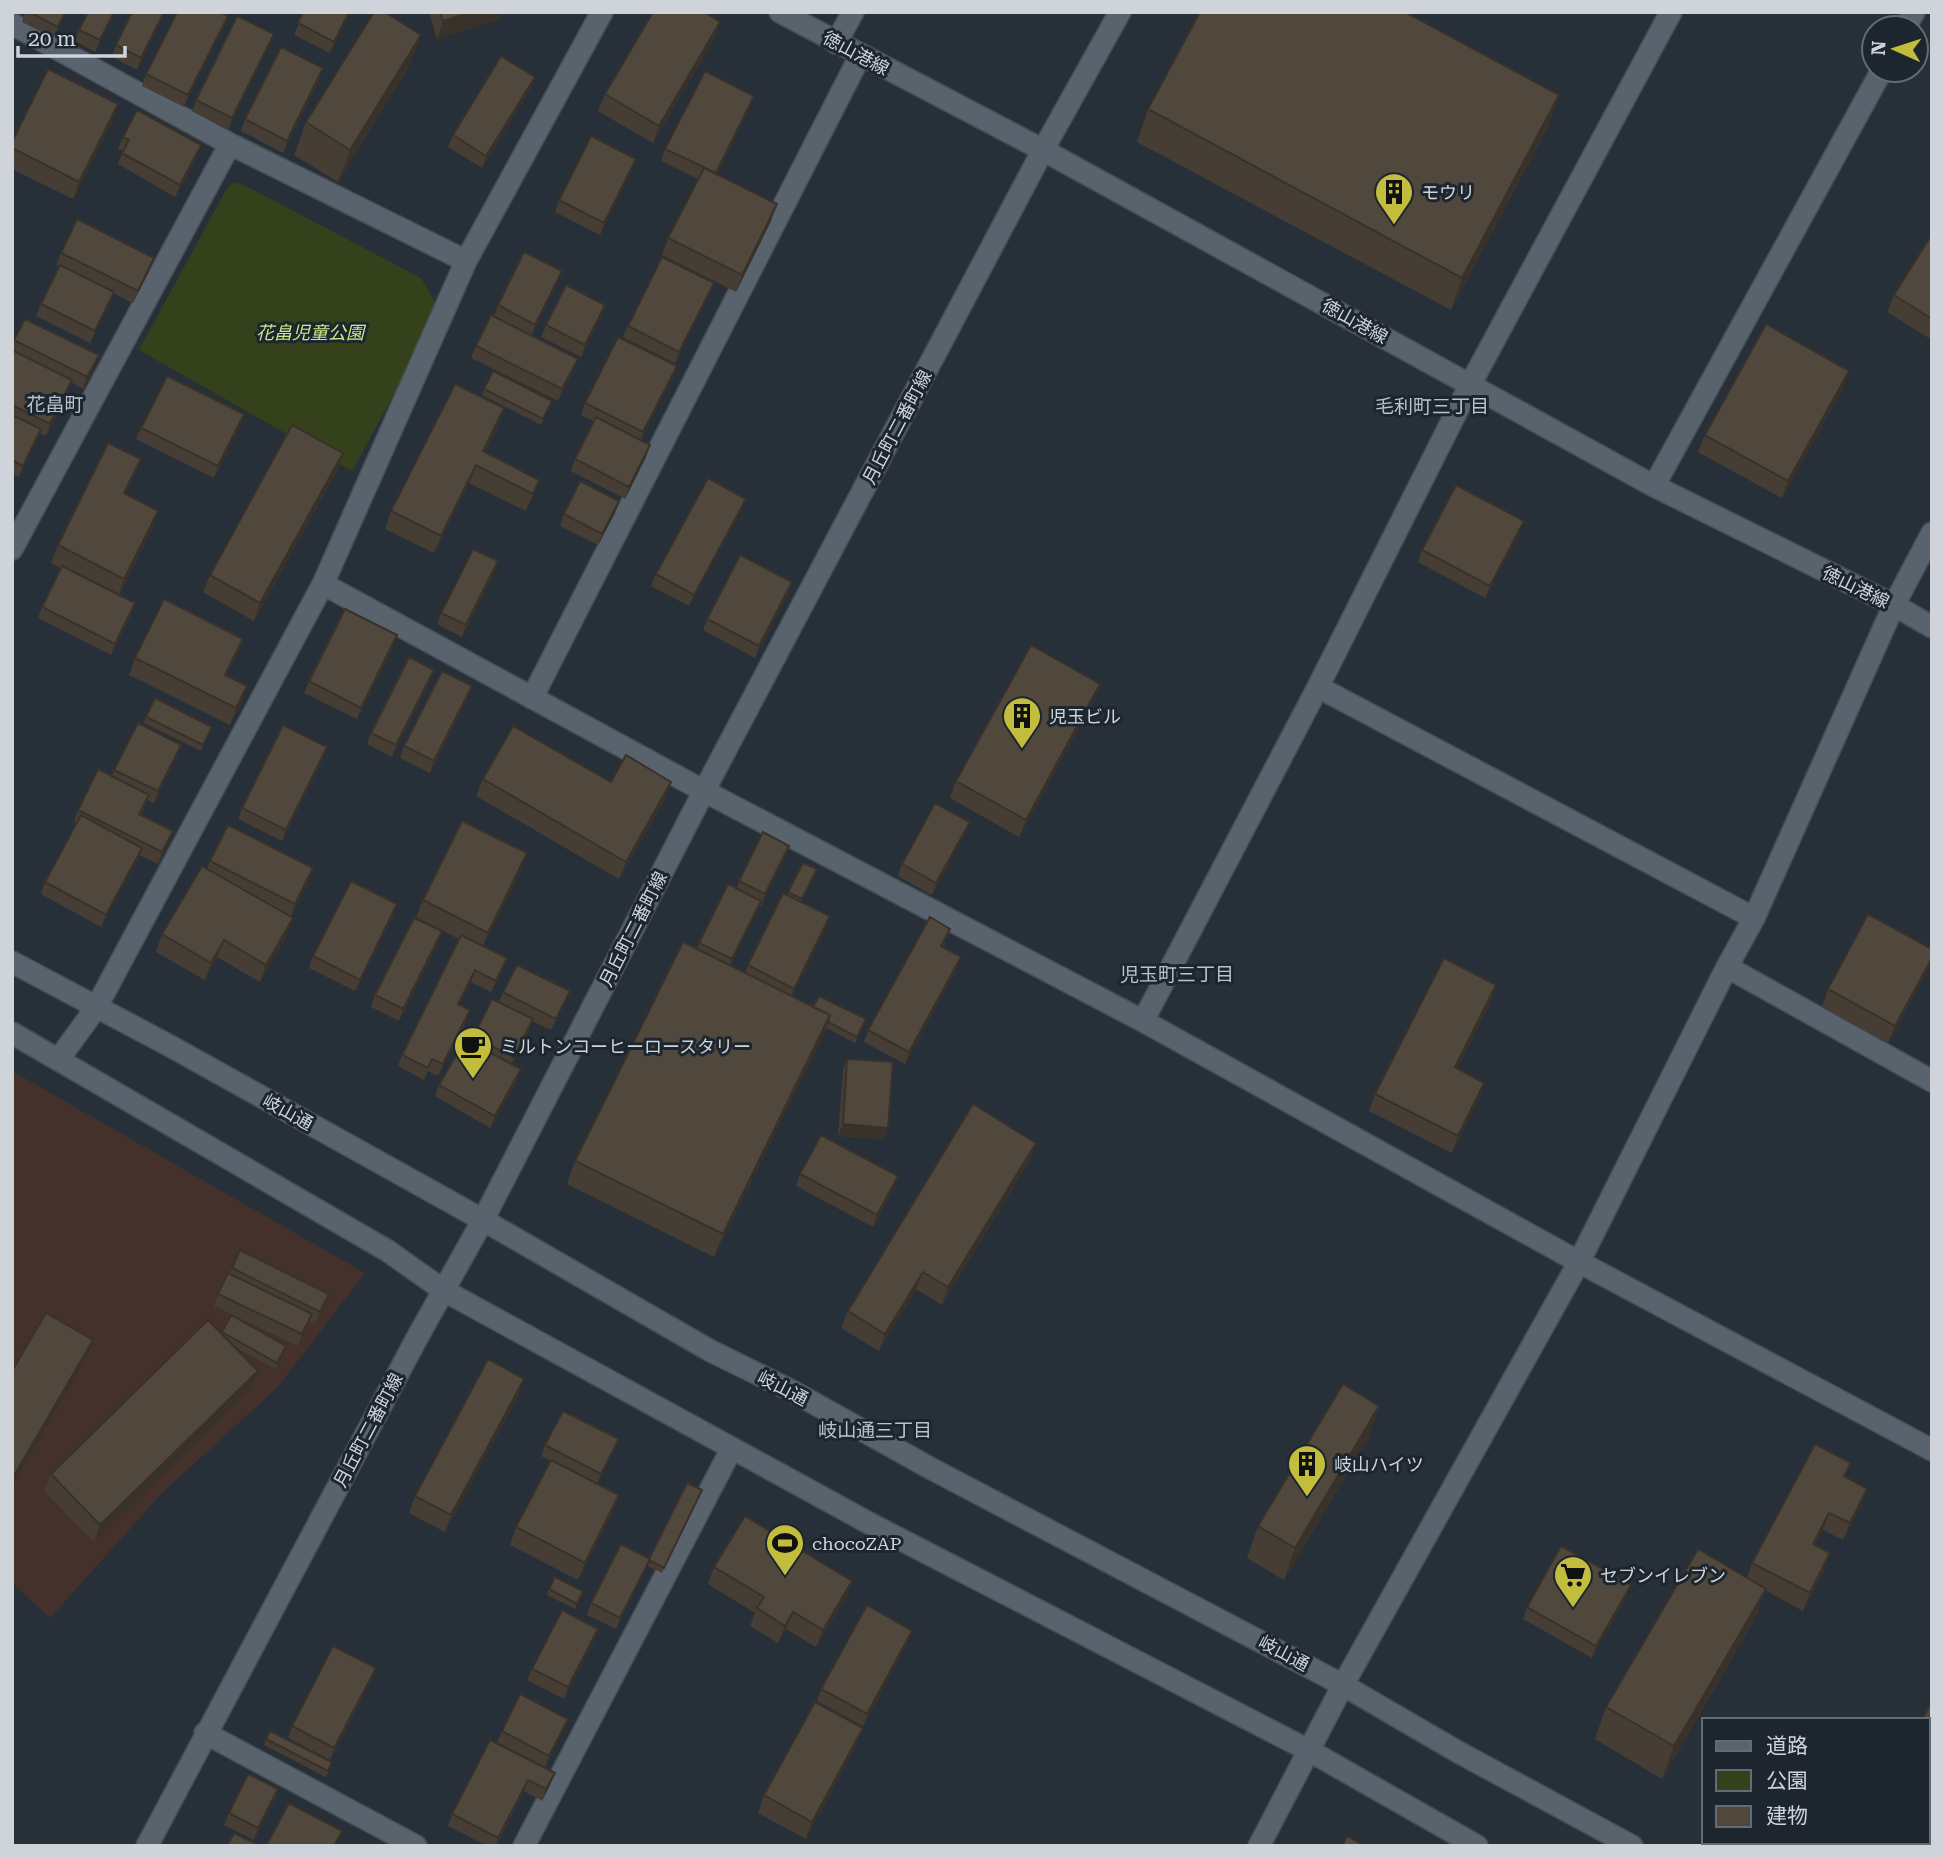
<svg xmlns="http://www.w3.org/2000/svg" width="1944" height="1858" viewBox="0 0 1944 1858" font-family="'Roboto Serif','Noto Sans JP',serif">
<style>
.education{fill:#44312b}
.green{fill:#35411a}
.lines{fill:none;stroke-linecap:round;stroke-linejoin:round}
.minor-casing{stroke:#444d54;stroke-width:24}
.minor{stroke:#58636d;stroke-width:21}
.wall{fill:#463e34}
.shaded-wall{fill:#39322b}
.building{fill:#51483d;stroke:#39322b;stroke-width:2}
.labels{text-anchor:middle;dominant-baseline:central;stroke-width:6;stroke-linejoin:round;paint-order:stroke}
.street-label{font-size:18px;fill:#ced4da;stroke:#1d262f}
.poi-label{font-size:18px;fill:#ced4da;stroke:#1d262f;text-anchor:start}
.park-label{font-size:18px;font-style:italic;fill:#caea85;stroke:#1d262f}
.neighbourhood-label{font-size:19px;fill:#b7c3cf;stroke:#1d262f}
</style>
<rect width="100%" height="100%" fill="#273039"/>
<path class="education" d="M12 1071 365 1273 277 1388 164 1491 50 1618 12 1583Z"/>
<path class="green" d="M240 183 421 278 434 300 433 323 352 471 139 350 226 190 231 184Z"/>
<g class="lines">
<defs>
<path id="minor" d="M780 12 1043 150 1654 486 1894 605 1932 627
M12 24 230 144 466 261
M1905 28 1914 12
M836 43 853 12
M1654 486 1882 70
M12 549 230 144
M323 584 704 791 1143 1021 1579 1262 1932 1450
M1318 687 1754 918
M532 698 860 56
M12 962 172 1047 483 1220 709 1350 792 1391 930 1468 1343 1685 1460 1753 1632 1846
M1727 967 1932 1081
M1143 1021 1318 687 1470 385 1671 12
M12 1033 388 1251 443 1290 867 1522 1308 1750 1477 1846
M58 1060 96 1008 323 584 466 261 602 12
M205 1733 416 1846
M147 1846 417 1338 483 1220 704 791 1043 150 1120 12
M524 1846 732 1448
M1259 1846 1343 1685 1579 1262 1727 967 1754 918 1894 605 1932 533"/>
</defs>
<use href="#minor" class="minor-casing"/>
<use href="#minor" class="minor"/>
</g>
<path class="wall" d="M25 12H66L53 38 22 22Z
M115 12 95 52 75 41 79 30Z
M132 12H165L137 70 112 57 116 45Z
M303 12H351L330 53 294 35Z
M429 12H502L500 19 437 39Z
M720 22 714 39 653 143 598 111 605 94Z
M223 28 184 107 142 86 146 74Z
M269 46 228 130 192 111 196 100Z
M409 67 338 182 294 155 306 122Z
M323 68 319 80 283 153 241 131 245 119Z
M535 77 531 88 482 168 448 147 453 135Z
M1559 95 1548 127 1451 310 1137 142 1148 109Z
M118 104 112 121 73 199 12 169V142Z
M750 107 717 174 771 221 736 292 662 255 668 238 698 179 661 161 665 149Z
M123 137 197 157 175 197 118 164 123 151 118 149Z
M632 170 600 235 555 212 559 200Z
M1932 234V340L1887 312 1894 295Z
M61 253 154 258 150 269 133 303 113 293 110 303 90 343 36 316 41 304 59 266 56 265Z
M558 282 531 336 573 371 558 401 471 358 476 346 494 317 498 305Z
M709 295 675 363 623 337 628 326Z
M605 305 601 316 581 357 541 337 546 325Z
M14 340 99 355 94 367 83 389 71 382 68 391 46 436 40 433 19 477 12 474V346Z
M677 366 672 378 641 440 646 457 625 499 571 471 575 459 594 421 581 415 585 403Z
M1843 388 1782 498 1698 452 1705 435Z
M484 389 552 401 541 425 482 395Z
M244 414 240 426 214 478 136 439 141 428Z
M498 426 485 452 539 480 526 511 469 483 434 553 385 529 391 511Z
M343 453 337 471 254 621 203 592 210 575Z
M141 459 134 476 125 494 152 528 119 595 131 615 111 655 38 618 42 607 61 568 51 563 58 545Z
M619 501 615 513 598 545 560 526 564 514Z
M741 511 689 606 651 586 656 574Z
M1520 533 1485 598 1418 562 1422 550Z
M498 561 494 573 462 637 437 624 441 613Z
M788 594 755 658 703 630 707 619Z
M243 639 236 656 226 676 241 704 230 725 129 675 135 658Z
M393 647 357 719 304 693 309 681Z
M434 670 430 681 392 757 367 744 371 733Z
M472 686 468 697 430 773 400 758 404 746Z
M1094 701 1019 837 950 798 956 781Z
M146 717 212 727 201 751 144 723Z
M177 756 154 803 147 800 141 815 169 842 158 864 139 855 101 927 41 894 45 882 76 823 74 822 78 810 112 776 114 770Z
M323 759 282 841 238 819 242 808Z
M483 779 611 782H671L665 799 619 879 476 796Z
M970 822 965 834 932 895 898 876 902 864Z
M785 857 761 906 759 905 730 965 745 973 748 965 787 895 803 863 815 875 801 902 826 928 792 996 813 1007 864 1025 855 1043 826 1028 822 1038 714 1257 567 1184 575 1161 697 949 699 943 737 888 739 881Z
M210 861 313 868 309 880 291 916 287 935 260 982 217 957 205 980 156 952 162 934 207 869Z
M521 871 483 946 503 970 491 992 471 982 459 1005 466 1022 438 1076 428 1071 424 1080 398 1066 402 1055 459 939 416 917 423 900Z
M397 904 393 916 355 991 309 968 313 956Z
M442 931 438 943 399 1021 371 1007 375 995Z
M946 941 943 947 957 968 905 1064 864 1042 868 1030Z
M1932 949V961L1929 968 1888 1043 1822 1007 1828 989Z
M1496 985 1490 1003 1457 1068 1484 1083 1478 1100 1452 1153 1369 1111 1375 1094Z
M570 991 565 1003 551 1030 532 1021 529 1031 512 1064 521 1069 517 1081 490 1128 435 1096 439 1085 484 1063 487 1058 469 1049 473 1037 499 1002 503 992Z
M847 1059 888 1128 884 1139 838 1136 843 1070Z
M1036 1143 1030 1160 942 1305 916 1289 879 1351 841 1328 848 1311Z
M800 1174 894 1188 873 1227 796 1186Z
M232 1268 329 1294 325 1305 315 1324 309 1321 298 1346 214 1306 218 1294Z
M231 1315 284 1352 275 1369 232 1345 258 1371 251 1389 94 1542 44 1491 51 1474 221 1334Z
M518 1396 445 1532 409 1513 415 1496Z
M619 1439 614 1451 597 1484 619 1495 613 1512 578 1580 510 1545 516 1527 551 1461 541 1456 545 1445Z
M1368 1439 1284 1580 1247 1558 1258 1526Z
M1846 1477 1867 1489 1861 1506 1843 1540 1823 1530 1815 1545 1824 1571 1803 1611 1765 1590 1754 1621 1662 1779 1595 1739 1606 1707 1747 1578 1752 1563Z
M702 1490 662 1573 647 1566 616 1629 587 1615 591 1603 649 1559Z
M714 1567 852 1581 846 1598 816 1647 786 1629 778 1643 750 1626 755 1613 708 1584Z
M1631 1585 1626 1597 1592 1658 1523 1619 1527 1607Z
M549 1589 580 1597 575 1609 547 1595Z
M594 1641 564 1699 527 1680 532 1669Z
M908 1642 863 1726 817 1701 821 1689Z
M372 1679 330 1760 288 1738 292 1726Z
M1932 1701V1790L1928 1788V1720Z
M863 1728 856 1745 806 1839 758 1813 764 1795Z
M502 1731H563L545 1767 497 1742Z
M266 1739 332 1762 326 1777 264 1745Z
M490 1740 555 1773 550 1785 542 1801 524 1791 496 1846H487L448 1826 452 1814Z
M278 1789 274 1801 254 1840 224 1825 229 1813Z
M1797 1842H1837L1835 1846H1804Z"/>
<path class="shaded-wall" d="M114 12H115L95 52 100 40Z
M164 12H165L137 70 141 58Z
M349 12H351L330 53 334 42Z
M471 12H502L500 19 437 39 443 21Z
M228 16 223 28 184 107 188 95Z
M720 22 714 39 653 143 659 126Z
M274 34 269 46 228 130 232 118Z
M421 35 409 67 338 182 350 150Z
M323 68 319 80 283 153 287 141Z
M535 77 531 88 482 168 486 156Z
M1559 95 1548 127 1451 310 1462 278Z
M754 96 750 107 711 186 715 174Z
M118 104 112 121 73 199 79 182Z
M201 145 197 157 175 197 180 185Z
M636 159 632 170 600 235 604 223Z
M777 204 771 221 736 292 742 275Z
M154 258 150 269 133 303 138 291Z
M562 271 558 282 531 336 535 325Z
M714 283 709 295 675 363 679 352Z
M114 292 110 303 90 343 95 331Z
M605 305 601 316 581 357 585 345Z
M99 355 94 367 83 389 87 377Z
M578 359 573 371 558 401 562 389Z
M677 366 672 378 639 444 643 432Z
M1849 371 1843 388 1782 498 1788 481Z
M72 380 68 391 46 436 50 424Z
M504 408 498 426 477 468 483 451Z
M244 414 240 426 214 478 218 466Z
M41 429 37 441 19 477 23 466Z
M650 445 646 457 625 499 629 487Z
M343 453 337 471 254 621 260 603Z
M141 459 134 476 117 510 124 493Z
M476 465 469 483 434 553 441 536Z
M539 480 533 497 526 511 533 494Z
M746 499 741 511 689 606 694 595Z
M619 501 615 513 598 545 602 534Z
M158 511 152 528 118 596 124 579Z
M1524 521 1520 533 1485 598 1490 586Z
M498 561 494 573 462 637 466 625Z
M792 582 788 594 755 658 759 646Z
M135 603 131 615 111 655 115 644Z
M397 635 393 647 357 719 361 708Z
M243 639 236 656 218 692 225 675Z
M434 670 430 681 392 757 396 745Z
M1100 684 1094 701 1019 837 1026 820Z
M247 686 241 704 230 725 236 708Z
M472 686 468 697 430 773 434 761Z
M181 745 177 756 154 803 158 791Z
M327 747 323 759 282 841 286 830Z
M671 782 665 799 619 879 626 862Z
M970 822 965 834 932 895 936 883Z
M173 831 169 842 158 864 162 852Z
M789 846 785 857 761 906 765 894Z
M142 848 138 860 101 927 106 915Z
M527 853 521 871 481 950 488 933Z
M313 868 309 880 291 916 295 904Z
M761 901 757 912 727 971 732 959Z
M397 904 393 916 355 991 360 980Z
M830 916 826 928 790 1000 794 989Z
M293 918 287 935 260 982 266 965Z
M442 931 438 943 399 1021 403 1009Z
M224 940 217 957 205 980 211 963Z
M961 957 957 968 905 1064 909 1052Z
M507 958 503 970 491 992 496 981Z
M1932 958 1929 968 1888 1043 1895 1026Z
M475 970 471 982 453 1016 458 1004Z
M1496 985 1490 1003 1449 1085 1455 1067Z
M570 991 565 1003 551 1030 556 1019Z
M470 1010 466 1022 438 1076 443 1064Z
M830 1015 822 1038 714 1257 723 1234Z
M533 1019 529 1031 509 1069 514 1057Z
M521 1069 517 1081 490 1128 495 1116Z
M1484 1083 1478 1100 1452 1153 1458 1136Z
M843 1124 888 1128 884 1139 838 1136Z
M1036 1143 1030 1160 942 1305 948 1287Z
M898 1176 894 1188 873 1227 877 1215Z
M923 1272 916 1289 879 1351 885 1334Z
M329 1294 325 1305 315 1324 320 1312Z
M312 1314 308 1325 298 1346 302 1334Z
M93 1340 87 1357 12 1486V1479Z
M258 1371 251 1389 94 1542 100 1525Z
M524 1379 518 1396 445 1532 451 1515Z
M1379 1406 1368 1439 1284 1580 1295 1548Z
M619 1439 614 1451 596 1485 601 1474Z
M1867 1489 1861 1506 1843 1540 1850 1523Z
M619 1495 613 1512 578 1580 585 1563Z
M1829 1513 1823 1530 1807 1561 1813 1544Z
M1830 1553 1824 1571 1803 1611 1810 1593Z
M650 1559 645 1571 616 1629 620 1618Z
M852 1581 846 1598 816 1647 823 1630Z
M1631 1585 1626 1597 1592 1658 1596 1646Z
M1766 1589 1754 1621 1662 1779 1674 1746Z
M793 1612 786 1629 778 1643 785 1626Z
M598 1629 594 1641 564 1699 568 1687Z
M912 1631 908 1642 863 1726 867 1714Z
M376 1668 372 1679 330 1760 334 1748Z
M568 1719 563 1731 545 1767 549 1756Z
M863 1728 856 1745 806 1839 812 1822Z
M555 1773 550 1785 542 1801 546 1789Z
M528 1780 524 1791 495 1846 498 1838Z
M278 1789 274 1801 254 1840 258 1828Z"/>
<path class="building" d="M29 12H65L58 27Z
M88 12H114L100 40 79 30Z
M132 12H164L141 58 116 45Z
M177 12H220L228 16 188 95 146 74Z
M303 12H349L334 42 298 23Z
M374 12H385L421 35 350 150 306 122Z
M440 12H471L443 21Z
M653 12H704L720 22 659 126 605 94Z
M1200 12H1405L1559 95 1462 278 1148 109Z
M237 16 274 34 232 118 196 100Z
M281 47 323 68 287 141 245 119Z
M501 56 535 77 486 156 453 135Z
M48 69 118 104 79 182 12 148V142Z
M705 71 754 96 716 173 665 149Z
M137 110 201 145 180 185 122 153 129 140 123 137Z
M591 136 636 159 604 223 559 200Z
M704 168 777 204 742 275 668 238Z
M77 219 154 258 138 291 61 253Z
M1932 234V319L1894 295Z
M524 252 562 271 535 325 498 305Z
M662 257 714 283 679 352 628 326Z
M60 265 114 292 95 331 41 304Z
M566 285 605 305 585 345 546 325Z
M491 315 578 359 562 389 476 346Z
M25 319 99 355 87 377 14 340Z
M1766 324 1849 371 1788 481 1705 435Z
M618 337 677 366 643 432 585 403Z
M12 350 72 380 50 424 12 405Z
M493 371 552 401 543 419 484 389Z
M167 376 244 414 218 466 141 428Z
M455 384 504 408 483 451 539 480 533 494 476 465 441 536 391 511Z
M12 415 41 429 23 466 12 460Z
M596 417 650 445 629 487 575 459Z
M292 425 343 453 260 603 210 575Z
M108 443 141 459 124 493 158 511 124 579 58 545Z
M708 478 746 499 694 595 656 574Z
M580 481 619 501 602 534 564 514Z
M1456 485 1524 521 1490 586 1422 550Z
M473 549 498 561 466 625 441 613Z
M740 555 792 582 759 646 707 619Z
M62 566 135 603 115 644 42 607Z
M164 599 243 639 225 675 247 686 236 708 135 658Z
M345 609 397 635 361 708 309 681Z
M1031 645 1100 684 1026 820 956 781Z
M409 657 434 670 396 745 371 733Z
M442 671 472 686 434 761 404 746Z
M155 698 212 727 203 745 146 717Z
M138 723 181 745 158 791 114 770Z
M283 725 327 747 286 830 242 808Z
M513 726 611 782 626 755 671 782 626 862 483 779Z
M98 769 149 795 139 814 173 831 162 852 78 810Z
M935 803 970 822 936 883 902 864Z
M81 815 142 848 106 915 45 882Z
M462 821 527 853 488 933 423 900Z
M228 825 313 868 295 904 210 861Z
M763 832 789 846 765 894 739 881Z
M803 863 817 869 802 899 788 892Z
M202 866 293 918 266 965 224 940 211 963 162 934Z
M351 881 397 904 360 980 313 956Z
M728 884 761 901 732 959 699 943Z
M783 893 830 916 794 989 748 965Z
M1868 914 1932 949V958L1895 1026 1828 989Z
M930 917 950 929 941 946 961 957 909 1052 868 1030Z
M414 918 442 931 403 1009 375 995Z
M461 935 507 958 496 981 475 970 458 1004 470 1010 443 1064 432 1059 428 1068 402 1055Z
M683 942 830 1015 723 1234 575 1161Z
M1444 958 1496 985 1455 1067 1484 1083 1458 1136 1375 1094Z
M517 965 570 991 556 1019 503 992Z
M819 996 866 1019 857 1037 828 1022 830 1015 813 1007Z
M492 999 533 1019 514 1057 473 1037Z
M459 1050 484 1063 491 1053 521 1069 495 1116 439 1085Z
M847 1059 893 1062 888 1128 843 1124Z
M973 1104 1036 1143 948 1287 923 1272 885 1334 848 1311Z
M821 1135 898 1176 877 1215 800 1174Z
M240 1250 329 1294 320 1312 232 1268Z
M228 1273 312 1314 302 1334 218 1294Z
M46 1313 93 1340 12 1479V1371Z
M231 1315 286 1346 277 1363 222 1332Z
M208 1320 258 1371 100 1525 51 1474Z
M488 1359 524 1379 451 1515 415 1496Z
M1343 1384 1379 1406 1295 1548 1258 1526Z
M563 1411 619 1439 601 1474 545 1445Z
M1815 1444 1851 1463 1844 1476 1867 1489 1850 1523 1829 1513 1813 1544 1830 1553 1810 1593 1752 1563Z
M551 1460 619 1495 585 1563 516 1527Z
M687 1483 702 1490 664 1568 649 1560V1559Z
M745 1516 852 1581 823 1630 793 1612 785 1626 757 1608 764 1597 714 1567Z
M621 1544 650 1559 620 1618 591 1603Z
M1561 1546 1631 1585 1596 1646 1527 1607Z
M1698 1549 1766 1589 1674 1746 1606 1707Z
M555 1577 583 1591 577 1604 549 1589Z
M867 1605 912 1631 867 1714 821 1689Z
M562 1610 598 1629 568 1687 532 1669Z
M333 1646 376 1668 334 1748 292 1726Z
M520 1694 568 1719 549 1756 502 1731Z
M1932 1701V1769L1928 1767V1720H1922Z
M815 1702 863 1728 812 1822 764 1795Z
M270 1731 332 1762 328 1771 266 1739Z
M490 1740 555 1773 546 1789 528 1780 498 1838 452 1814Z
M248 1774 278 1789 258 1828 229 1813Z
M289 1803 342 1831 334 1846H266Z
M234 1833 256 1844 255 1846H227Z
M1347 1836 1365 1846H1342Z
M1932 1838V1846H1927Z"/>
<defs>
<symbol id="building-pin" viewBox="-11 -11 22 30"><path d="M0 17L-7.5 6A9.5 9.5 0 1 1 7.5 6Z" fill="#c3bd3e" stroke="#1d262f"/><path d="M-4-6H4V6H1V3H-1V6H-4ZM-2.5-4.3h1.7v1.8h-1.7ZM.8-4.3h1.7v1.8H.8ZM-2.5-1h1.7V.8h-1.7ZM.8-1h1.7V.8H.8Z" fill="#111"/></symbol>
<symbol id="cafe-pin" viewBox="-11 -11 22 30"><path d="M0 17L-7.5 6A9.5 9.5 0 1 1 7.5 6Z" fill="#c3bd3e" stroke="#1d262f"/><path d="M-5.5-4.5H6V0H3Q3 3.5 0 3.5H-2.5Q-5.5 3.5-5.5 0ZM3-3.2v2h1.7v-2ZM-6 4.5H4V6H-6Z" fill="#111"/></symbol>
<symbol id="stadium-pin" viewBox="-11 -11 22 30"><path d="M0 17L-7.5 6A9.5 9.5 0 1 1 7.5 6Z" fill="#c3bd3e" stroke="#1d262f"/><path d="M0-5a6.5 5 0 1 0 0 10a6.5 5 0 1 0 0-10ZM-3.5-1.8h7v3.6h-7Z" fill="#111"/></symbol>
<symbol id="supermarket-pin" viewBox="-11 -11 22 30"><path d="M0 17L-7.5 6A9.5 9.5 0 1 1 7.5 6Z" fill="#c3bd3e" stroke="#1d262f"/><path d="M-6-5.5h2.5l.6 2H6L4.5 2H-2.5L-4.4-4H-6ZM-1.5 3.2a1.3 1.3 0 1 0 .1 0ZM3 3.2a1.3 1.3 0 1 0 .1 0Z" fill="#111"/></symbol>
</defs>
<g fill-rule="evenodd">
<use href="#building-pin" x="1372" y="170" width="44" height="60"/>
<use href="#building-pin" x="1000" y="694" width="44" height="60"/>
<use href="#cafe-pin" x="451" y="1024" width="44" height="60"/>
<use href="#building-pin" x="1285" y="1442" width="44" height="60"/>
<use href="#stadium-pin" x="763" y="1521" width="44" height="60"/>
<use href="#supermarket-pin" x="1551" y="1553" width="44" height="60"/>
</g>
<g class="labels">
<g class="street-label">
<text transform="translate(856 53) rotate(28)">徳山港線</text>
<text transform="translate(1355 321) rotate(29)">徳山港線</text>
<text transform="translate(897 427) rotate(-62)">月丘町二番町線</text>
<text transform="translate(1856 587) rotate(26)">徳山港線</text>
<text transform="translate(633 929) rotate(-63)">月丘町二番町線</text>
<text transform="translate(288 1112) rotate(29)">岐山通</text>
<text transform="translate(783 1388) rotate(27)">岐山通</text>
<text transform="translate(368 1430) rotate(-62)">月丘町二番町線</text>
<text transform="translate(1284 1653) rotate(28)">岐山通</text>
</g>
<g class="poi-label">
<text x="1421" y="192">モウリ</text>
<text x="1049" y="716">児玉ビル</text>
<text x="500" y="1046">ミルトンコーヒーロースタリー</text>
<text x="1334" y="1464">岐山ハイツ</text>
<text x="812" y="1543">chocoZAP</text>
<text x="1600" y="1575">セブンイレブン</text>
</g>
<g class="park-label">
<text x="310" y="332">花畠児童公園</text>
</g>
<g class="neighbourhood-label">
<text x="55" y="404">花畠町</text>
<text x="1432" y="406">毛利町三丁目</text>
<text x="1177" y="974">児玉町三丁目</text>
<text x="875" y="1430">岐山通三丁目</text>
</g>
</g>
<rect width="1944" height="1858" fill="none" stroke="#ced4da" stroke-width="28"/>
<rect x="1702" y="1718" width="228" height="126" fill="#1d262f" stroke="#646c73" stroke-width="2"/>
<rect x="1716" y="1741" width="35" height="10" fill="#58636d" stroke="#646c73" stroke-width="2"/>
<text x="1766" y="1753" font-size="21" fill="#ced4da">道路</text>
<rect x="1716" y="1770" width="35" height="21" fill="#35411a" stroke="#646c73" stroke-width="2"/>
<text x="1766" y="1788" font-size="21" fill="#ced4da">公園</text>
<rect x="1716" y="1806" width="35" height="21" fill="#51483d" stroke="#646c73" stroke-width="2"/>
<text x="1766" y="1823" font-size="21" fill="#ced4da">建物</text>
<g transform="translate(1895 49) rotate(273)"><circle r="33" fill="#1d262f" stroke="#646c73" stroke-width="2"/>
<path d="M0-5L12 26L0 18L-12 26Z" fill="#c3bd3e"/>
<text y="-10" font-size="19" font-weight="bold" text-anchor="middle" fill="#ced4da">N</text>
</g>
<path d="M18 46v10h107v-10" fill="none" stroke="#ced4da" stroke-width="3.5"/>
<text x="28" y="46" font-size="21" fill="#ced4da" stroke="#1d262f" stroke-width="5" paint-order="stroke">20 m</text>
</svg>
